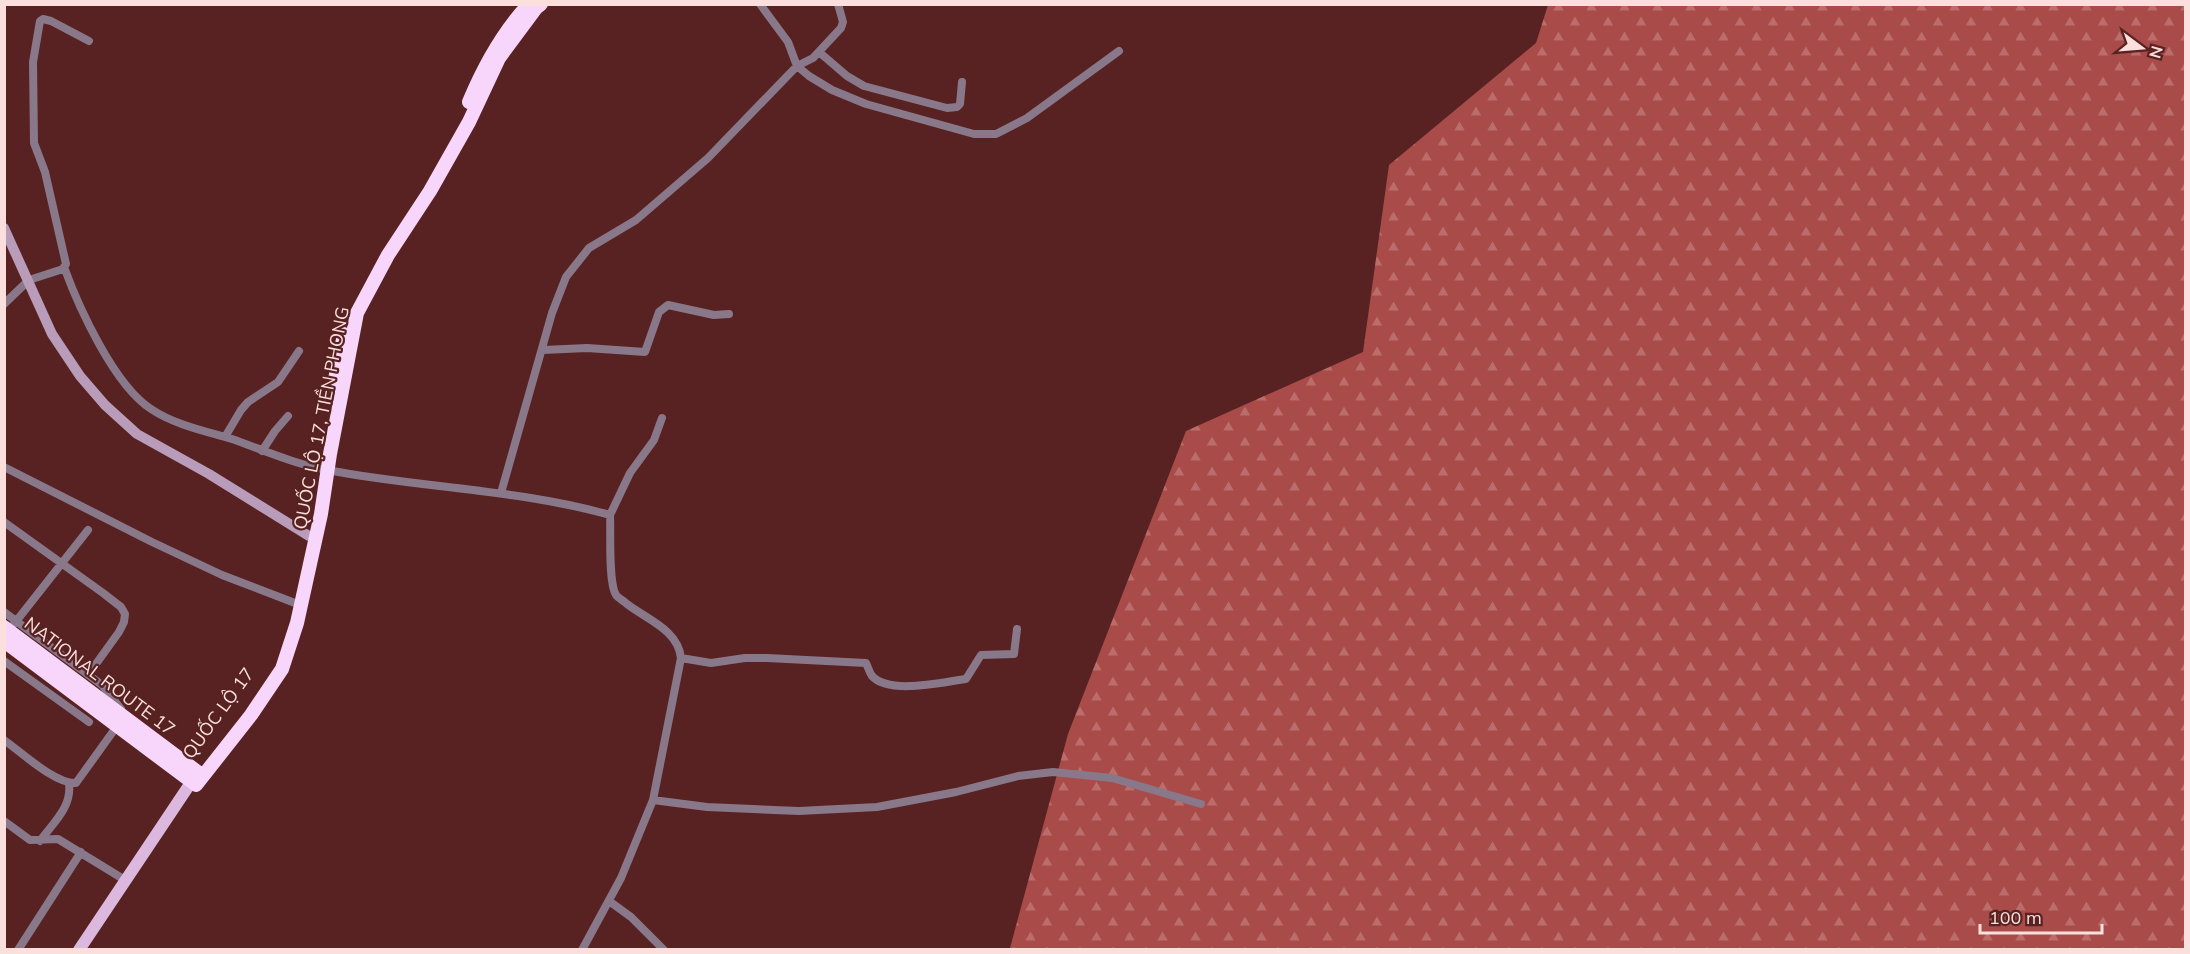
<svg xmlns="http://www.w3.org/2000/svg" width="2190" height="954" viewBox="0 0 2190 954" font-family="Mulish,sans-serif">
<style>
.forest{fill:url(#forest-firs)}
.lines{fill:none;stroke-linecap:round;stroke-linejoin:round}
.street{stroke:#89778a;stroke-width:8}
.secondary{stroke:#b89cba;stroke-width:10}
.primary{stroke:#dcb8de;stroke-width:12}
.highway{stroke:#f8d5fa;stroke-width:14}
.labels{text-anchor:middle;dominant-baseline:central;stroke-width:4.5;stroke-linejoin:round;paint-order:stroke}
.street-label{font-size:18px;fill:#fbdfdd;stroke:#572221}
</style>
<defs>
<pattern id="forest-firs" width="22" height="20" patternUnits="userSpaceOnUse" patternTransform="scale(1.5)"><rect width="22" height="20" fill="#a94b48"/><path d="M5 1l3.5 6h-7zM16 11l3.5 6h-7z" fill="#ba6d6b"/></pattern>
</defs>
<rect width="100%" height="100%" fill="#572221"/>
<path class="forest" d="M1548 5H2185V949L1007 950 1010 948 1068 734 1186 431 1363 352 1389 165 1536 43Z"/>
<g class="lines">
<path class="street" d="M760 4 788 42 797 66 809 76 832 90 866 104 974 134H996L1027 118 1119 51
M819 52 847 76 864 86 947 108 957 107 960 104 962 82
M64 267C79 308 114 385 151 409 175 425 205 431 232 439 263 450 294 464 327 470 421 488 517 489 610 515 611 532 608 583 616 595 618 598 624 601 627 604 648 620 678 630 681 658L653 800 621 878 582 950
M4 304 29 280 63 269 66 264 45 172 34 143 33 62 40 21 43 19 51 21 89 41
M543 350 587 348 645 352 659 312 668 305 714 315 729 314
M225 437 241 410 248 402 278 382 299 351
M262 451 275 431 288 416
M4 467 152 542 222 575 295 603
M501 493 552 313 566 277 589 248 636 220 708 158 797 66 813 58 841 28 843 22 838 4
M610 515 630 473 654 440 662 418
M4 522 103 593 121 607 125 614 124 622 119 632 88 675
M4 612 102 685 121 709
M14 624 88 530
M681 658 711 663 745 658H767L866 663C868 667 869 672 872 676 889 695 943 682 966 679L981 655 1014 654 1017 629
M4 661 89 722
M4 740C21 752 55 784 76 783L117 726
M653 800 707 807 799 811 877 807 956 792 1018 776 1053 772 1112 778 1201 804
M4 821 30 840 58 839 125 880
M40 841C53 823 72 807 69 784
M609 901 631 917 664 950
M18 950 81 852"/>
<path class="secondary" d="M4 228 52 334 80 376 105 405 137 434 209 474 309 536"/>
<path class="primary" d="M79 950 192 781"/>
<path class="highway" d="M469 102C484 66 502 33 529 4
M333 389 344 334
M4 627 203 776
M4 641 196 785 251 715 282 669 297 623 321 514 330 454 357 313 388 255 430 191 469 122 499 58 536 8 541 4"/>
</g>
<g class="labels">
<g class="street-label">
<text transform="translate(321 418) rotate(-79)">QUỐC LỘ 17, TIỀN PHONG</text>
<text transform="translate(100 676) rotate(37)">NATIONAL ROUTE 17</text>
<text transform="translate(218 713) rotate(-54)">QUỐC LỘ 17</text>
</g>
</g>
<rect width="2190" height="954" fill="none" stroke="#fbdfdd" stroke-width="12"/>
<g transform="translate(2142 48) rotate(106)" stroke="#572221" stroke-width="4.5" paint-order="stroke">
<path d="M0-4.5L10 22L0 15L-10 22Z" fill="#fbdfdd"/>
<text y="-9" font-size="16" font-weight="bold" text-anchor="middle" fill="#fbdfdd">N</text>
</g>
<path d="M1980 924v9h122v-9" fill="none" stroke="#fbdfdd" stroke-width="3"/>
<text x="1989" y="924" font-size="18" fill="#fbdfdd" stroke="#572221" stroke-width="4.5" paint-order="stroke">100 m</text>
</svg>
